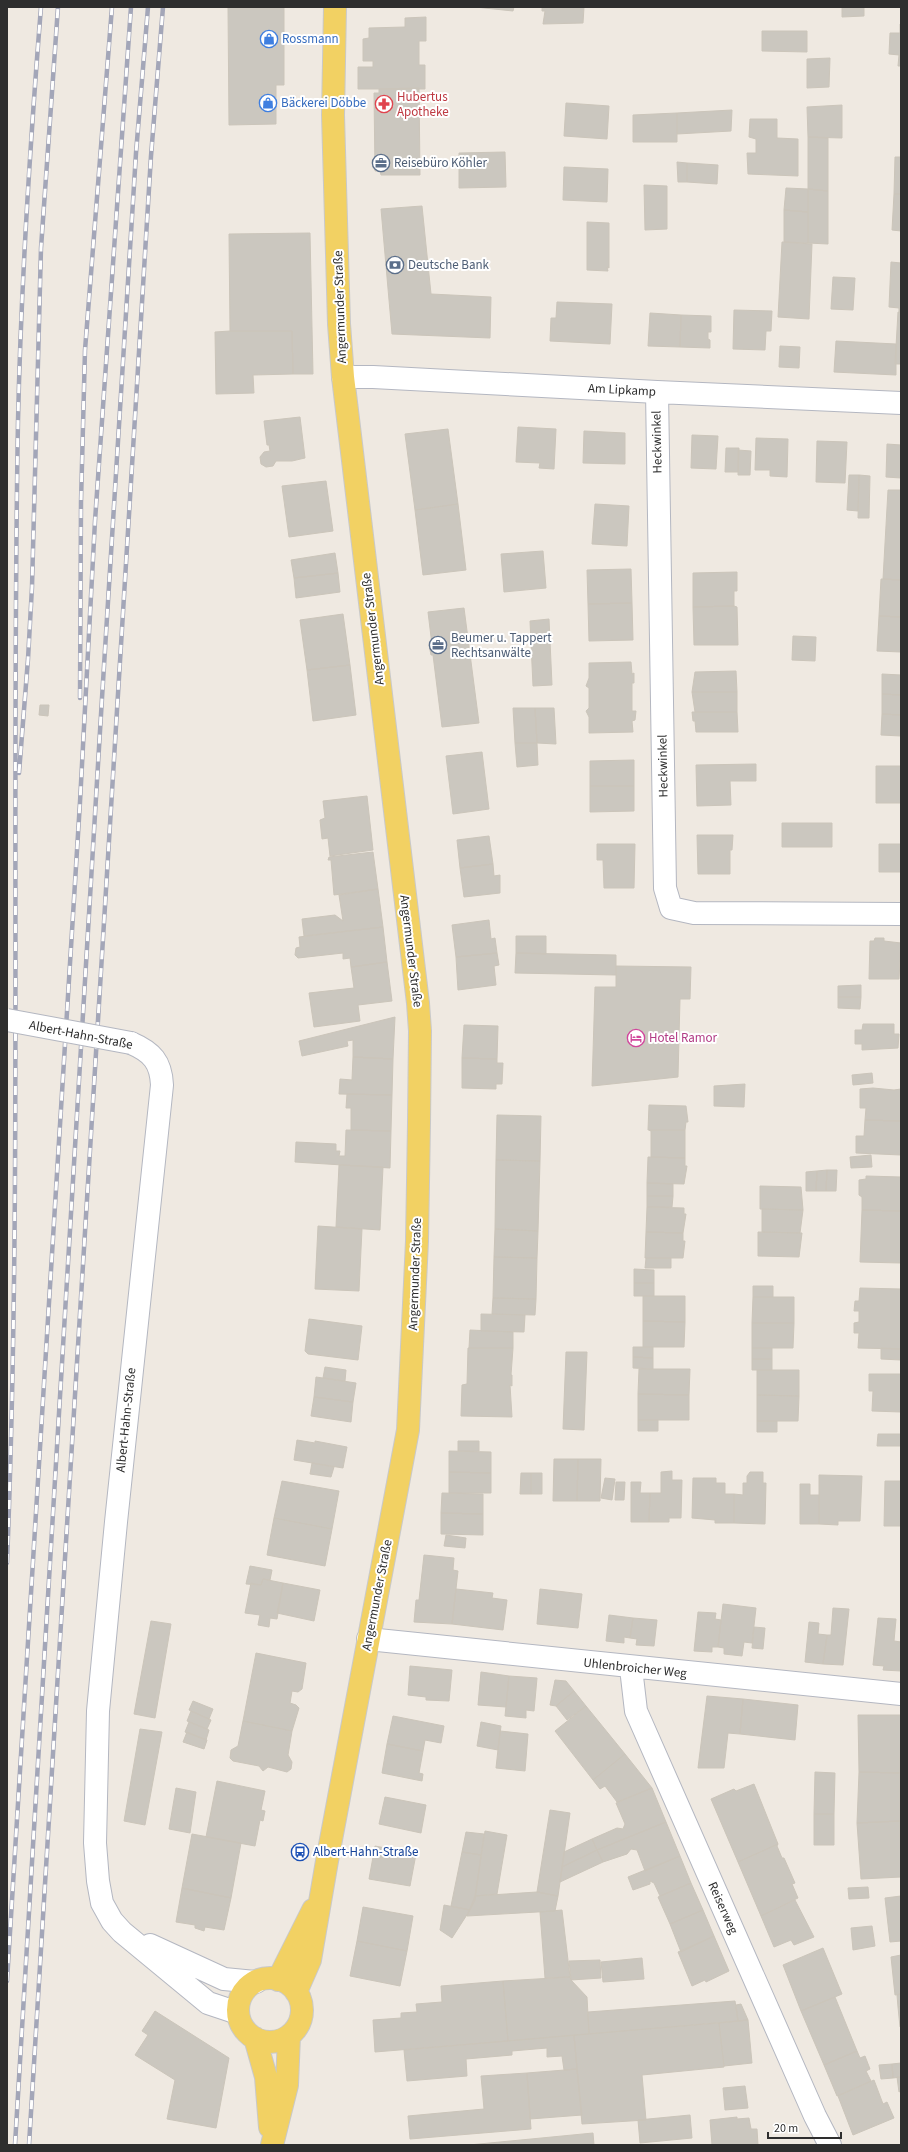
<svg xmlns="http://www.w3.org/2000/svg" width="908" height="2152" viewBox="0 0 908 2152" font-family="'Source Sans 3',sans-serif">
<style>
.building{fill:#cbc7bf;stroke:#cbc5ba}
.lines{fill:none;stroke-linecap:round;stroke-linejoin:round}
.minor-casing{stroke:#b4b7c1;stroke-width:24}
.major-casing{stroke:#c9c9c9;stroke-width:24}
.minor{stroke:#fff;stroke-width:22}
.major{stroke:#f2d163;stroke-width:22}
.rail-casing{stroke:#a3a6b8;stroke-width:4.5}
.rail{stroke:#fff;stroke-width:3;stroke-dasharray:9;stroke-linecap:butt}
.minor-bridge-casing{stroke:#b4b7c1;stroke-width:24;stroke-linecap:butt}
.minor-bridge{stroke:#fff;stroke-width:22}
.labels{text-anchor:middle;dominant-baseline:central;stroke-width:4;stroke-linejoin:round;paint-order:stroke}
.shop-label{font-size:13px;fill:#366cbe;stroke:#fff;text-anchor:start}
.health-label{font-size:13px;fill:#be3a42;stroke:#fff;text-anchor:start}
.service-label{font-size:13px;fill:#4e5e75;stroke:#fff;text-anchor:start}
.street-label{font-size:13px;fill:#2e2e2e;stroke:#fff}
.hotel-label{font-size:13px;fill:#b23c85;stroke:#fff;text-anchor:start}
.transit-label{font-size:13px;fill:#164399;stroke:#fff;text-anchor:start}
</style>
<rect width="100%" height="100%" fill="#efe9e1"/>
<path class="building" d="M228 7H284V85H276V124L229 125Z
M475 7H514L513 11Z
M542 7H584L583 23 543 24 545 11H542Z
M842 7H864V16L842 17Z
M426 17V41H419V65H425V89H358V67H373V61H363V39L369 38V28L405 27V18Z
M900 24H901V66H898L899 55 889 54 890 33H900Z
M762 31H807V52L762 51Z
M830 58 829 87 807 88V59Z
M419 88 420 175H381L380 171H375L374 93H379V89Z
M566 103 609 106 607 139 564 136Z
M842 105V138L808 137 807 107Z
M732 110 731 131 677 134V113Z
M677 113V142H633V115Z
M750 119H777V138L798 139V176L748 174 747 153H756V139L749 137Z
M808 137 828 138V191L808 189Z
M505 152 506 187 459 188V153Z
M895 157H901V194H894Z
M677 162 687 163V182H678Z
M687 163 718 165 717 184 687 182Z
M564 167 608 169 607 202 563 200Z
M644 185 667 186V229L645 230Z
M786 188 808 189V212L784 210Z
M808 189 828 191V244L808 243Z
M894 194H901V231L892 230Z
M422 206 431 294 491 297 490 338 392 334 381 209Z
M784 210 808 212V243L784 242Z
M587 222 609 223V268L607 267 608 271 587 270Z
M310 233 313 374H293L292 331H230L229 234Z
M782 242 812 244 809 319 778 317Z
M891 262 901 263V313L899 312V308L889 307Z
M833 277 855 278 853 310 831 309Z
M557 302 612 304 610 344 550 341 551 318H556Z
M734 310 772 311 771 331H766L765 350 733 349Z
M898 312 901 313V364H895Z
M650 313 681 315 680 347 648 346Z
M681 315 711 316V332H708V339L710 340V348L680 347Z
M230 331H292L293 374 253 375 254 393 216 394 215 332Z
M836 341 896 344V375L834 372Z
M780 346 800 347 799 368 779 367Z
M300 417 305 458 292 461H276L273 466 266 467 261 464 260 457 264 452 270 451 269 445H267L264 421Z
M518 427 556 429 554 469 539 468 540 463 516 462Z
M448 429 458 504 415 510 405 434Z
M584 431 625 433V464L583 463Z
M692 435 718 436 716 469 691 468Z
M756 438 788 439 787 477 770 476V470H755Z
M817 441 847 442 845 483 816 482Z
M887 444 901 445V478L886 477Z
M726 448H739L738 472H725Z
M738 450 751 451 750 475H738Z
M849 475H859L858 511 847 510Z
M859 475 870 476 869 518H858Z
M326 481 333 531 289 537 282 486Z
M888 490H901V580L883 579Z
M458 504 466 570 423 575 415 510Z
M595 504 629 506 627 546 592 544Z
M543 551 546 588 504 592 501 554Z
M335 553 338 573 294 578 291 560Z
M631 569 632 603 588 604 587 570Z
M737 572V591H734V606L693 607V573Z
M338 573 340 592 296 598 294 578Z
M881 579 901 580V617L879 616Z
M632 603 633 640 589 641 588 604Z
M734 606 737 607 738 645H694L693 607Z
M464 608 479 723 442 727 433 655H431L429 645H432L428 612Z
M343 614 350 665 307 670 300 620Z
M879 616 901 617V652L877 651Z
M549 619 552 685 533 686 530 621Z
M793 636 816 637 815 661 792 660Z
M631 662 632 674 634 673V683H632V711H636L635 720 632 721 633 732 589 733V717L586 711 589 708V688L586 686 589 678V663Z
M350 665 356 715 313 721 307 670Z
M736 671 737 692H692L695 672Z
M882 674 901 675V695L882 694Z
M692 692H737V712H695Z
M882 694 901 695V715L882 714Z
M40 705H49L48 716 39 715Z
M513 708H535L537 743H515Z
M535 708H554L556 744 537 743Z
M692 712H737L738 732H696L695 721H693Z
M882 714 901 715V736L881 735Z
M515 743H537L538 765 517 767Z
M482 752 489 809 453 814 446 756Z
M634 760V786H590V761Z
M756 764V781H730L731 805 697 806 696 765Z
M876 766H901V803H876Z
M590 786H634V811L590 812Z
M367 796 373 850 330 856 328 838 322 839 320 820 325 818 323 801Z
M782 823H832V847H782Z
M697 835H733L732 850H730V874H698Z
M489 836 493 864 460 868 457 840Z
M597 844H635L634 888H604L603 860H597Z
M879 844H901V872H879Z
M373 852 378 889 334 895 331 860H328L329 857Z
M493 864 494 876 500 875V893L464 897 460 868Z
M378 889 383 927 304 936 302 919 335 915 343 921 339 895Z
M489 920 491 939 495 938 497 953 456 957 452 925Z
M383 927 387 962 351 967 350 958 343 959V953L298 958 295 955 296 948 300 947 299 937Z
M516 936H546V954L516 953Z
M875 938H884V941L901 943 899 979H869L870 941H874Z
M497 953 499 965 494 966 496 985 458 990 456 957Z
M516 953 616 955V975L515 973Z
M387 962 392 1001 358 1005 360 1021 314 1027 309 993 354 988 351 967Z
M616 966 691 967 690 999H680L678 1077 592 1086 595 987H616Z
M861 985V997H838V986Z
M838 997H861L860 1009 838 1008Z
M395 1017 393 1059 353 1057V1040L347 1041 348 1046 302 1056 299 1041Z
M863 1024H894V1034H899L898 1048 862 1050V1044H855V1030H862Z
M464 1025 498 1026 497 1059 462 1058Z
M353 1057 393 1059 392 1095 339 1094 340 1079 352 1080Z
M462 1058 497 1059V1063H503L502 1084H496V1089L462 1088Z
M872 1073 873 1083 853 1085 852 1075Z
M745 1084 744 1107 714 1106V1086Z
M873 1088 894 1090 901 1089V1121L865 1120 866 1108H860V1089Z
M347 1094 392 1095 391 1131 351 1130V1108H346Z
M649 1105 686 1106 688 1122H686L685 1130H648Z
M497 1115 541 1116 540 1161 496 1160Z
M865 1120 901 1121V1155L856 1153V1136H864Z
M346 1130 391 1131 390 1168 295 1162 296 1142 336 1144V1151H340L339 1156H345Z
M649 1130H685V1158L651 1157V1131Z
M871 1155 872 1167 851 1168 850 1157Z
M648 1157 685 1158V1166H687L684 1184 647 1183Z
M496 1160 540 1161 538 1231 495 1229Z
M339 1165 383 1167 380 1230 336 1227Z
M827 1170H837L836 1191H826Z
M827 1170 826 1191H816L817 1171Z
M817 1171 816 1191H806V1172Z
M866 1176 901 1177V1211L862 1210V1197L859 1195V1180L866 1179Z
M647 1183 673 1184V1196H647Z
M760 1186 801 1187 803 1210 760 1209Z
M647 1196H673L672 1207H647Z
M647 1207 684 1208V1214H686L683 1233 646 1232Z
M762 1209 803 1210 800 1233 762 1232Z
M862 1210 901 1211V1263L860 1262Z
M318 1226 362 1229 359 1291 315 1289Z
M495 1229 538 1231 537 1258 494 1257Z
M646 1232 683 1233V1241H685L683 1258H645Z
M758 1232 802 1233 799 1257 758 1256Z
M494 1257 537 1258 536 1299 493 1298Z
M646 1258H671V1268H645Z
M634 1269 654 1270V1283H634Z
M634 1283H654V1296H634Z
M753 1286H773V1297H753Z
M860 1288 901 1289V1349L858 1348 859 1333H854V1323L859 1322V1311H854L855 1301H859Z
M643 1296H685V1322L643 1321Z
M753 1297H794V1323H752Z
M493 1298 536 1299 535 1315 492 1314Z
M481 1314 525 1315 524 1332 481 1331Z
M309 1319 362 1326 358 1360 308 1354 305 1351Z
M643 1321 685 1322 684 1347H643Z
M752 1323H794L793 1348H752Z
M470 1330 513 1332V1348H469Z
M633 1347H653V1358L633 1357Z
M468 1348H513L511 1375H512V1386L510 1385 512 1417 461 1416 462 1385 467 1384Z
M752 1348H772V1359H752Z
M881 1348 901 1349V1360L881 1359Z
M566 1352H587L584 1430 563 1429Z
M633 1357 653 1358V1369L633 1368Z
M752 1359H772V1370H752Z
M325 1367 346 1370 345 1381 323 1378Z
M639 1369H690L689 1395 638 1394Z
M757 1370H799V1396L757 1395Z
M869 1374H901V1412L872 1411 873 1391H869Z
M316 1377 356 1383 353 1402 314 1397Z
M638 1394 689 1395V1420H638Z
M757 1395 799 1396 798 1421H757Z
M314 1397 353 1402 351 1422 311 1416Z
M638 1420H658V1431H638Z
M757 1421H777V1432H757Z
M878 1434H901V1446H877Z
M297 1440 315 1443V1441L347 1447 343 1468 294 1460Z
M458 1441H479V1451H458Z
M449 1451 491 1452V1473L449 1472Z
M554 1459H578L577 1501H553Z
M578 1459H601L600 1501H577Z
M312 1463 334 1467 331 1477 310 1474Z
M672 1471V1480H682L681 1518H669V1522H649L650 1493H661V1472Z
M449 1472 491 1473V1493H449Z
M750 1472H763V1483H766L765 1524 734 1523V1494L743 1495V1483H747V1476Z
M521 1473H531V1494H520Z
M531 1473H542V1494H531Z
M819 1475 862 1476 860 1521H838V1525L819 1524Z
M605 1478 615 1479 612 1500 601 1498Z
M693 1478H716V1483H725V1494H734V1523H715V1520L692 1518Z
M282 1481 339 1491 332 1529 274 1518Z
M885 1481H901V1526H884Z
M616 1482H625L624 1500H615Z
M631 1482H641L640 1493H650L649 1522H631Z
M800 1484H810V1495H819V1524H800Z
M442 1493 483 1494V1514L441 1513Z
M441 1513 483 1514V1535L441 1534Z
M274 1518 332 1529 325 1566 267 1555Z
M446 1535 466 1538 465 1548 444 1546Z
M424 1555 454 1558 453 1570 458 1571 452 1624 414 1622 416 1600H419Z
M250 1566 272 1570 270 1580 263 1579 261 1585 246 1584Z
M263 1579 283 1583 277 1619 270 1618 269 1627 258 1625 260 1615 245 1613 251 1583 261 1585Z
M283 1583 320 1590 314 1621 277 1613Z
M456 1589 493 1593 492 1598 507 1600 503 1630 452 1624Z
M540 1589 582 1594 578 1628 537 1624Z
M723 1604 756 1608 752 1643 744 1642 742 1656 724 1654V1648L718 1647Z
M833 1608 849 1609 843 1665 823 1664 827 1635H831Z
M698 1612 716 1613 715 1619 721 1620 718 1647H712V1652L694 1651Z
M609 1615 633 1618 630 1638 624 1637V1643L606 1641Z
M633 1618 657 1620 654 1646 636 1645 637 1639 630 1638Z
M878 1618 896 1619 894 1641 901 1642V1671L883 1670 884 1666 873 1665Z
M151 1621 171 1624 155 1718 134 1714Z
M809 1622 819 1623 818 1634 827 1635 823 1664 805 1662Z
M754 1627 765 1628 763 1649 752 1648Z
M256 1653 306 1663 302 1689 298 1692 292 1691 290 1703 296 1705 299 1708 292 1731 243 1721Z
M410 1666 452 1670 449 1701 426 1700V1697L408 1695Z
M481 1672 509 1676 506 1707 478 1705Z
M509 1676 537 1678 534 1711 526 1710V1718L505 1716Z
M555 1680 566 1681 574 1691 556 1706 550 1705Z
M574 1691 586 1706 567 1720 556 1706Z
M707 1696 743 1699 740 1734 728 1733 724 1768H698Z
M743 1699 798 1705 795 1740 740 1734Z
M193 1701 213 1709 209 1719 189 1710Z
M586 1706 625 1754 593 1780 555 1731Z
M191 1711 211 1720 207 1729 187 1721Z
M858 1715H901L900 1773 859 1772Z
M393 1716 444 1726 441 1743 425 1740 423 1751 387 1744Z
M243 1721 292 1731 288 1755 292 1762 291 1769 287 1772 268 1767 263 1771 259 1766 233 1761 230 1758 231 1750 238 1746Z
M189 1722 209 1730 206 1740 185 1732Z
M481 1722 501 1726 498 1750 477 1746Z
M140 1729 162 1732 145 1825 124 1821Z
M500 1731 528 1734 525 1771 496 1768Z
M187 1732 207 1740 204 1749 183 1742Z
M387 1744 423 1751 419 1773 423 1774 422 1781 382 1773Z
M625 1754 652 1788 617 1802 605 1786 600 1789 593 1780Z
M815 1772 835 1773 834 1814H814Z
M859 1772 900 1773V1821L857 1823Z
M217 1781 265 1791 261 1810 265 1811 263 1821 260 1820 255 1846 206 1837Z
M754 1784 778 1844 738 1862 711 1799 734 1789 736 1791Z
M176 1788 196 1792 190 1833 169 1829Z
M652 1788 666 1822 597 1850 592 1839 617 1828 623 1829 625 1824 616 1803Z
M385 1797 426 1805 421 1833 379 1824Z
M550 1810 570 1813 558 1896 537 1892Z
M814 1814H834V1845H814Z
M900 1821 901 1877 861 1879 857 1823Z
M666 1822 680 1856 645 1871 637 1850 631 1849 627 1854 603 1862 597 1850Z
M485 1831 507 1835 497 1894 475 1896Z
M466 1832 484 1834 481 1855 462 1852Z
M192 1834 241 1843 231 1898 182 1888Z
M592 1839 597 1850 562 1867 564 1852Z
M778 1844 777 1846 782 1858H784L795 1883 792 1884 798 1898 761 1916 738 1862Z
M375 1846 416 1854 410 1886 369 1879Z
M597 1850 603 1862 560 1882 562 1867Z
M462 1852 481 1855 475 1900 470 1910 451 1906Z
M680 1856 691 1883 660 1896 654 1883 650 1881V1884L633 1890 628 1877Z
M691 1883 703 1910 670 1924 658 1897Z
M868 1887 869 1898 849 1899 848 1888Z
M182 1888 231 1898 224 1930 205 1927 204 1931 195 1928V1925L176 1922Z
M537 1892 558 1896 555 1911 467 1916 475 1896Z
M901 1896V1941L890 1942 885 1898Z
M795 1900 814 1937 794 1945 791 1940 774 1947 761 1916Z
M444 1905 470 1910 452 1938 440 1930Z
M363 1907 413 1916 407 1951 357 1941Z
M562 1910 570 1977 545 1978 540 1912Z
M703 1910 714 1936 681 1952 670 1924Z
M872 1926 875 1946 853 1950 851 1928Z
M714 1936 729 1971 706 1982 705 1980 692 1986 678 1952Z
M357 1941 407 1951 400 1986 350 1976Z
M823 1948 842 1994 801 2011 783 1965Z
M901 1955V1994L895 1995 891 1957Z
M642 1958 644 1979 603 1982 601 1962Z
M600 1960 601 1978 571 1980 569 1961Z
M570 1977 571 1980 587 1997 589 2034 508 2041 503 1981Z
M503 1981 508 2041 375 2052 373 2020 401 2018V2013L417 2012 416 2004 442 2002 441 1986Z
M901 1994V2006L898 2007 897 1995Z
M835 1997 857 2051 824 2065 801 2011Z
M735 2001 738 2021 589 2034 588 2012Z
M741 2004 748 2020 738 2021 736 2005Z
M901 2006V2027H900L898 2007Z
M155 2011 229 2058 216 2128 167 2119 175 2080 135 2055 148 2035 142 2031Z
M748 2020 752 2063 724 2066 719 2023Z
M719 2023 724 2067 642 2075 646 2120 582 2124 574 2035Z
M574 2035 577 2069 564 2070 562 2056 547 2057V2048L512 2051V2055L466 2059 467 2076 407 2081 404 2050Z
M857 2051 860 2058 865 2056 870 2069 866 2071 871 2081 837 2096 824 2065Z
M901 2063V2077L893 2078 892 2064Z
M892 2064 893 2078 881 2079 879 2065Z
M577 2069 582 2115 530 2119 527 2073Z
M527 2073 531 2129 410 2139 408 2116 484 2109 481 2076Z
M897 2077H901V2091L899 2092Z
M874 2080 883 2104 887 2102 894 2118 853 2135 838 2096Z
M745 2086 748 2108 725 2110 723 2088Z
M690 2115 692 2138 640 2143 638 2120Z
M737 2117V2119L749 2118 751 2129H757L758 2145H712L710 2120Z
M593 2133 594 2145H469Z"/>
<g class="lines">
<defs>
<path id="minor" d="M343 377H373L657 392 901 403
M657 392 665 888 671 908 694 913 901 914
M131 1043C152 1052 161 1062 162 1085L116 1522 98 1711 95 1843 98 1881 102 1903 112 1921 122 1932 208 2003 238 2013
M368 1639 901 1694
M631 1668 636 1711 815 2116 830 2145
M150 1945 224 1979 256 1982"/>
<path id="major" d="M238 2010a32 32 0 1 1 64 0a32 32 0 1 1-64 0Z
M278 1980 313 1910
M296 1992 310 1960 327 1861 408 1430 417 1241 419 1123 420 1031 418 1003 343 377 339 324 333 115 335 7
M255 2038 266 2077 270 2127
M272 2145 287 2085 289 2036"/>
</defs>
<use href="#minor" class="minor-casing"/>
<use href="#major" class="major-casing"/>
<use href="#minor" class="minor"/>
<use href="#major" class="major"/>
<defs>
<path id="rail" d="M80 698 81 502 85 350 112 7
M19 773 28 659 32 587 41 248 58 7
M7 1563C22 1183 11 802 18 421 21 283 30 145 41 7
M7 1981 80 802 95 521 131 7
M15 2145 102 698 136 153 148 7
M29 2145 151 156 163 7"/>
</defs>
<use href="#rail" class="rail-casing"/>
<use href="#rail" class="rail"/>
<defs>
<path id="minor-bridge" d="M7 1020 131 1043"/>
</defs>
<use href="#minor-bridge" class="minor-bridge-casing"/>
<use href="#minor-bridge" class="minor-bridge"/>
</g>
<defs>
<symbol id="shop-ring" viewBox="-11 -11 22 22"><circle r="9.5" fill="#fff" stroke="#3f7fe0" stroke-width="1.5"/><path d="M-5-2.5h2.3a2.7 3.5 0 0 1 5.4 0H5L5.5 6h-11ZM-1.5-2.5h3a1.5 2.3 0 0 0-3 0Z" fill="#3f7fe0"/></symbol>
<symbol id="pharmacy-ring" viewBox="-11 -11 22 22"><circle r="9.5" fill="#fff" stroke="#e0444e" stroke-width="1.5"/><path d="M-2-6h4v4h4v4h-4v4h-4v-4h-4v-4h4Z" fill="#e0444e"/></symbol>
<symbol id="office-ring" viewBox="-11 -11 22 22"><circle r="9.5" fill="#fff" stroke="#5c6f8a" stroke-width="1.5"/><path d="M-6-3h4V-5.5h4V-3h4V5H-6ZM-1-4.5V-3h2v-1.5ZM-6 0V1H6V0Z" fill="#5c6f8a"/></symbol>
<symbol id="bank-ring" viewBox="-11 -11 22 22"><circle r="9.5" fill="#fff" stroke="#5c6f8a" stroke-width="1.5"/><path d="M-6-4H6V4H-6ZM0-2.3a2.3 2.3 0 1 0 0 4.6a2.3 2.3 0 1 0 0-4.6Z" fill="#5c6f8a"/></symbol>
<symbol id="hotel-ring" viewBox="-11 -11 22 22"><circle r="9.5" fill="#fff" stroke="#d1479c" stroke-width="1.5"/><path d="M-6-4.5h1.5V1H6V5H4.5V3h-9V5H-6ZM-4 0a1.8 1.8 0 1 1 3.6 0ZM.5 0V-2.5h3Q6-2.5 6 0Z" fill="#d1479c"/></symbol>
<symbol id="bus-ring" viewBox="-11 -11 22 22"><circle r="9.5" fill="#fff" stroke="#1a4fb4" stroke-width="1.5"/><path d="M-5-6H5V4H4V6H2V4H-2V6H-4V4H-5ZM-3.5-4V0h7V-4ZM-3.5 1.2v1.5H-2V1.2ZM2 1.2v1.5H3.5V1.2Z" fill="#1a4fb4"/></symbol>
</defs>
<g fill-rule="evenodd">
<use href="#shop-ring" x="259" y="29" width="20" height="20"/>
<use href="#shop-ring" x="258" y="93" width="20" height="20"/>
<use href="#pharmacy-ring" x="374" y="94" width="20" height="20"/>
<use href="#office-ring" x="371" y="153" width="20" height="20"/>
<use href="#bank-ring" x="385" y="255" width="20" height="20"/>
<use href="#office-ring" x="428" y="635" width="20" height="20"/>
<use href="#hotel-ring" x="626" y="1028" width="20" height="20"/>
<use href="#bus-ring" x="290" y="1842" width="20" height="20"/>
</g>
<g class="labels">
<g class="shop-label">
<text x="282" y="39">Rossmann</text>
<text x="281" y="103">Bäckerei Döbbe</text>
</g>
<g class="health-label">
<text x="397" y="97">Hubertus<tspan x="397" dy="15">Apotheke</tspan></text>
</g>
<g class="service-label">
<text x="394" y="163">Reisebüro Köhler</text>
<text x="408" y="265">Deutsche Bank</text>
<text x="451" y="638">Beumer u. Tappert<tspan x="451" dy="15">Rechtsanwälte</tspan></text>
</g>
<g class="street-label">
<text transform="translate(340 307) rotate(-92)">Angermunder Straße</text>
<text transform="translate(622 390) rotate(3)">Am Lipkamp</text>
<text transform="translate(657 442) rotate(-91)">Heckwinkel</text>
<text transform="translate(373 629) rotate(-97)">Angermunder Straße</text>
<text transform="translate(663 766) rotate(-91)">Heckwinkel</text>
<text transform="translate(411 951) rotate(83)">Angermunder Straße</text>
<text transform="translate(81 1035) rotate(11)">Albert-Hahn-Straße</text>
<text transform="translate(415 1274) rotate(-88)">Angermunder Straße</text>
<text transform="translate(126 1420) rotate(-84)">Albert-Hahn-Straße</text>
<text transform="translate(377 1595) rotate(-79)">Angermunder Straße</text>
<text transform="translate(635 1668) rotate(6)">Uhlenbroicher Weg</text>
<text transform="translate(723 1908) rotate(66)">Reiserweg</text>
</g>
<g class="hotel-label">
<text x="649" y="1038">Hotel Ramor</text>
</g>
<g class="transit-label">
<text x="313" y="1852">Albert-Hahn-Straße</text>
</g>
</g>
<rect width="908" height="2152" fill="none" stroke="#2e2e2e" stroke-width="16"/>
<path d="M768 2132v6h73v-6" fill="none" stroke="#2e2e2e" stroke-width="2"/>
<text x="774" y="2132" font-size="12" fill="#2e2e2e" stroke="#ffffff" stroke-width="3" paint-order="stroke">20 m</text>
</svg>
